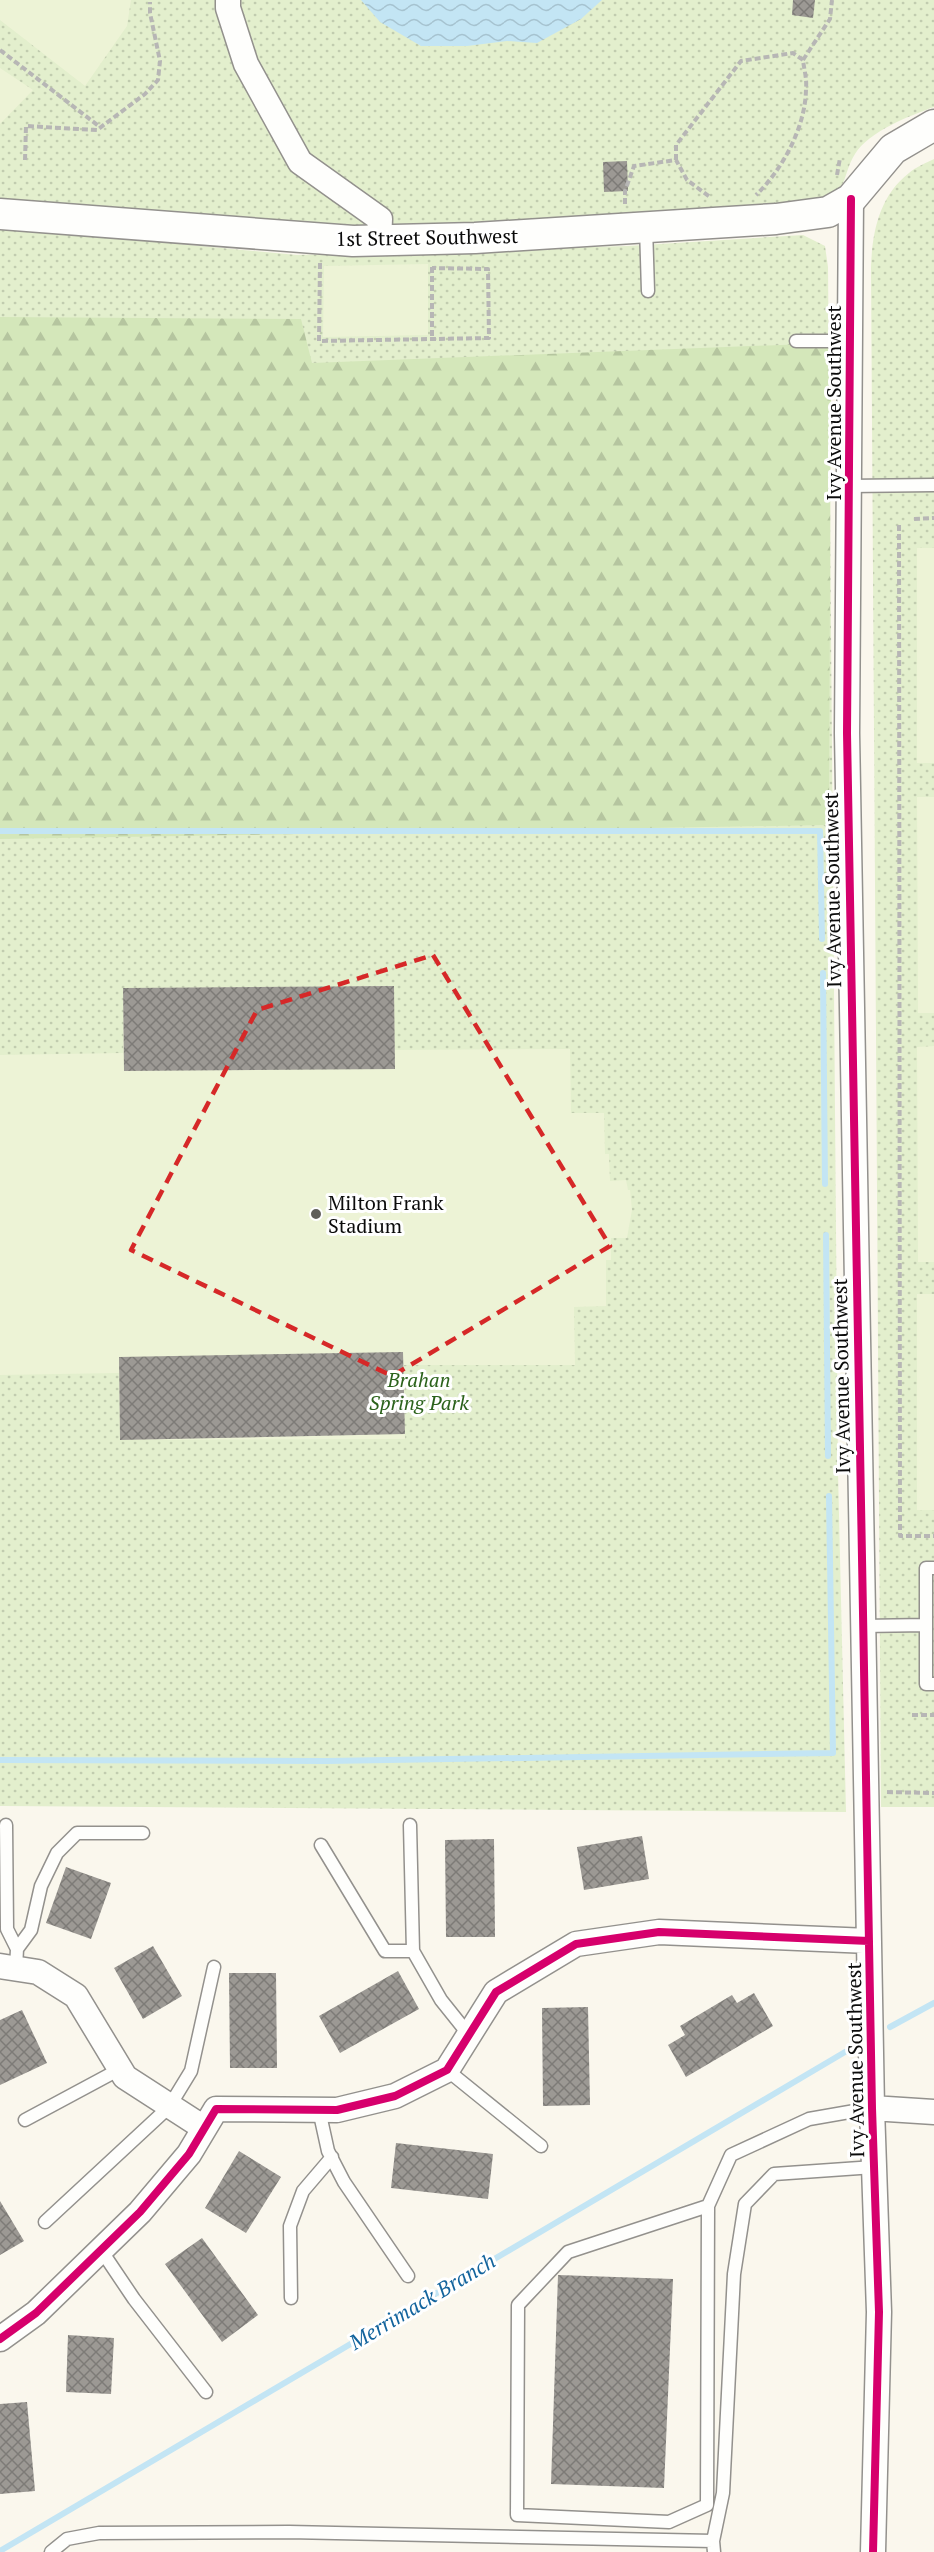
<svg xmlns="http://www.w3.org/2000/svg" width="934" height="2552" viewBox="0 0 934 2552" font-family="'PT Serif',serif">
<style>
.grass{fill:url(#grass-dots)}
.forest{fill:url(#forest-firs)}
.pitch{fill:#edf3d6}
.water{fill:url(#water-waves)}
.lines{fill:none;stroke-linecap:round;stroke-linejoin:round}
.stream{stroke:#c3e5f4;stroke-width:6}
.building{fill:url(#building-cross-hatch)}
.service-casing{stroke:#93918d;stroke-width:15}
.minor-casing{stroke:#93918d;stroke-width:27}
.tertiary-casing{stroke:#93918d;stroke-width:33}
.path{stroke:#b7b6b5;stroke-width:4;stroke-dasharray:6 3;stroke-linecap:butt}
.service{stroke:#fefefc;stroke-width:12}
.minor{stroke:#fefefc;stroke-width:24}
.tertiary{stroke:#fefefc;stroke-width:30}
.cycleway-casing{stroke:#fff;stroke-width:11}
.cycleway{stroke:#d6006c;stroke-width:8}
.marked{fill:none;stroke:#d62828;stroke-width:4.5;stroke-dasharray:12 8;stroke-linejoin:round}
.poi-dot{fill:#5f5e5a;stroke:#fff;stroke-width:2}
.labels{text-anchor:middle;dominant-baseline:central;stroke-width:6;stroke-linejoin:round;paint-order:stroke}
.street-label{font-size:20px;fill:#0b0b0b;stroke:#fff}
.poi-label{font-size:20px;fill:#0b0b0b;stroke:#fff;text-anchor:start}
.park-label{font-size:20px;font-style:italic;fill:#2b621b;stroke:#fff}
.water-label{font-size:21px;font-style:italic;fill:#13649d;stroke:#fff}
</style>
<defs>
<pattern id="grass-dots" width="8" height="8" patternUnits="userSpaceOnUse" patternTransform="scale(1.5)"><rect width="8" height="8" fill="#e3efcd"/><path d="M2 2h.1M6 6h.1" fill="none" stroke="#c1ccaf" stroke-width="1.8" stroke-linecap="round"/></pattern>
<pattern id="forest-firs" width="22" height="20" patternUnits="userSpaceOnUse" patternTransform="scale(1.5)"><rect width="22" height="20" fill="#d4e7ba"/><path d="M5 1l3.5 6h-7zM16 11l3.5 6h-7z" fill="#b5c59f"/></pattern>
<pattern id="water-waves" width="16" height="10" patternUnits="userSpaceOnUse" patternTransform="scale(1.5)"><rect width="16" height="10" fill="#c3e5f4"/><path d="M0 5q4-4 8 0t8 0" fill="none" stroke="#a6c3d0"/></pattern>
<pattern id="building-cross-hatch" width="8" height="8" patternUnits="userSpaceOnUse" patternTransform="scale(1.5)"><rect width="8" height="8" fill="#9c9994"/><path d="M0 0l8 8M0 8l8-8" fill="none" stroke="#7d7b77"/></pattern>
</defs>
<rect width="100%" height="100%" fill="#faf7ed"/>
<path class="grass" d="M0 0H934V107C911 115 868 132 855 154 842 175 849 189 823 202L519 228 299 229 0 201Z
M934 159V1807H881L871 268C872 233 879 196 909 173 916 167 926 163 934 159Z
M0 227 297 255 628 246 803 235 825 246 828 267 838 1472 846 1812 0 1806Z"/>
<path class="forest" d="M0 317 301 319 312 363 831 343 829 825 0 839Z"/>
<path class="pitch" d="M0 0H131L127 26 85 86 0 20Z
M0 68 33 90 0 124Z
M428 264V335L323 337 324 266Z
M917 548H934V763H917Z
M917 797H934V1013H918Z
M394 986 395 1050 570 1049 571 1113H604L605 1154H609L610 1181 626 1180 628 1190H630L632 1210 627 1238H611V1260H606V1306L574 1307 575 1365H404L405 1439 120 1440 119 1373 0 1375V1055L123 1053V988Z
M934 1046V1262H918L917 1047Z
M917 1294H934V1510H917Z"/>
<path class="water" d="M361 0H602L581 19 537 43 507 41 467 46H421L380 22Z"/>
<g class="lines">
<path class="stream" d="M0 831H820L822 939
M823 973 825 1184
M826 1235 828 1456
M0 1760 327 1761 833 1753 829 1496
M890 2027 934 2003
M0 2551 845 2052"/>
</g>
<path class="building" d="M793 0H815L813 18 792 15Z
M627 161 628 191 604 192 603 162Z
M394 986 395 1069 124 1071 123 988Z
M403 1352 405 1434 120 1440 119 1357Z
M642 1836 649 1879 584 1890 577 1847Z
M494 1839 495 1937H446L445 1840Z
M66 1867 111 1883 91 1939 46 1923Z
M153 1946 182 1996 143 2019 114 1968Z
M398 1971 419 2009 340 2053 319 2016Z
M229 1973H276L277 2068H230Z
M754 1993 773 2026 686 2077 668 2045 685 2035 680 2026 732 1995 737 2003Z
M588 2007 590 2105 543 2106 542 2008Z
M22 2010 47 2063 0 2085V2020Z
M396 2143 493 2154 488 2199 391 2188Z
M239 2151 281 2177 246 2233 205 2208Z
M0 2201 24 2241 0 2255Z
M202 2238 258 2315 222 2342 165 2264Z
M558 2275 673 2279 664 2488 551 2484Z
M68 2335 114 2338 111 2394 66 2392Z
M27 2402 35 2491 0 2494V2404Z"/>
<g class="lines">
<defs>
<path id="service" d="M646 227 648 291
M796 341H850
M849 486 934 485
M934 1568H926V1684H934
M863 1626 926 1625
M6 1825 7 1929 17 1949
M321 1845 385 1951H413L410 1825
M413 1951 441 2000 469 2035
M16 1968 17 1949 31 1930 41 1886 57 1853 77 1833H143
M447 2070 541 2146
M319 2110 328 2151 344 2182 408 2276
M25 2120 120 2069
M708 2206 707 2505 669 2522 517 2515 518 2305 568 2252Z
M708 2206 731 2155 809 2119 872 2108
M45 2222 169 2107 191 2071 214 1967
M101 2250 134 2299 206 2392
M291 2298 290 2226 303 2191 332 2157
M51 2552 67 2539 99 2533 289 2532 713 2541
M714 2552 713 2541 723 2493 734 2274 745 2204 774 2174 874 2167"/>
<path id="minor" d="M228 0V8L246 64 300 162 380 219 379 240
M851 199 847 733 872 2108 879 2312 873 2552
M0 1966 38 1972 76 1996 125 2077 204 2128
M872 2108 934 2112
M0 2339 36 2313 140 2212 189 2154 216 2109 337 2110 395 2096 447 2070 496 1992 576 1944 659 1932 869 1941"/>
<path id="tertiary" d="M0 214 353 241 475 238 776 219 828 212 851 199 893 149 934 125"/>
</defs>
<use href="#service" class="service-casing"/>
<use href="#minor" class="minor-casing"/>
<use href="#tertiary" class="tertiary-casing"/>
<path class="path" d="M0 50 100 127
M803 60 830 19 832 0
M25 160 26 126 97 130 145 94 158 80 160 61 150 13V2
M676 160V145L741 61 793 53 803 60C804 69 807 79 806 88 806 126 783 169 756 195
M837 175 840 158
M625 204V191L634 166 676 160 687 180 710 197
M320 263 319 341 489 338 488 269 432 268
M432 267V339
M914 519 934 518
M899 525 900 1536H934
M912 1715H934
M887 1792 934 1793"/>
<use href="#service" class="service"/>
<use href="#minor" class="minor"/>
<use href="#tertiary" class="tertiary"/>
<defs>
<path id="cycleway" d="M851 199 847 733 872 2108 879 2312 873 2552
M0 2339 36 2313 140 2212 189 2154 216 2109 337 2110 395 2096 447 2070 496 1992 576 1944 659 1932 869 1941"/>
</defs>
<use href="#cycleway" class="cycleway-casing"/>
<use href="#cycleway" class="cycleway"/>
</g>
<path class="marked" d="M433 955 610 1246 392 1376 131 1250 257 1010Z"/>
<circle class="poi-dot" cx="316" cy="1214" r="6"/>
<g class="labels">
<g class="street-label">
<text transform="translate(427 237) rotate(-1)">1st Street Southwest</text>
<text transform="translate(833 403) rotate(-90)">Ivy Avenue Southwest</text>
<text transform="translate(832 890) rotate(-91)">Ivy Avenue Southwest</text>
<text transform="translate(841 1376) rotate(-91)">Ivy Avenue Southwest</text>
<text transform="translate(855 2060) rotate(-91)">Ivy Avenue Southwest</text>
</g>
<g class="poi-label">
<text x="328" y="1202">Milton Frank<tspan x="328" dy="23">Stadium</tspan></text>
</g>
<g class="park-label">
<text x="419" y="1379">Brahan<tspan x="419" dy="23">Spring Park</tspan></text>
</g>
<g class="water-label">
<text transform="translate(422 2301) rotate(-31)">Merrimack Branch</text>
</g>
</g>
</svg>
